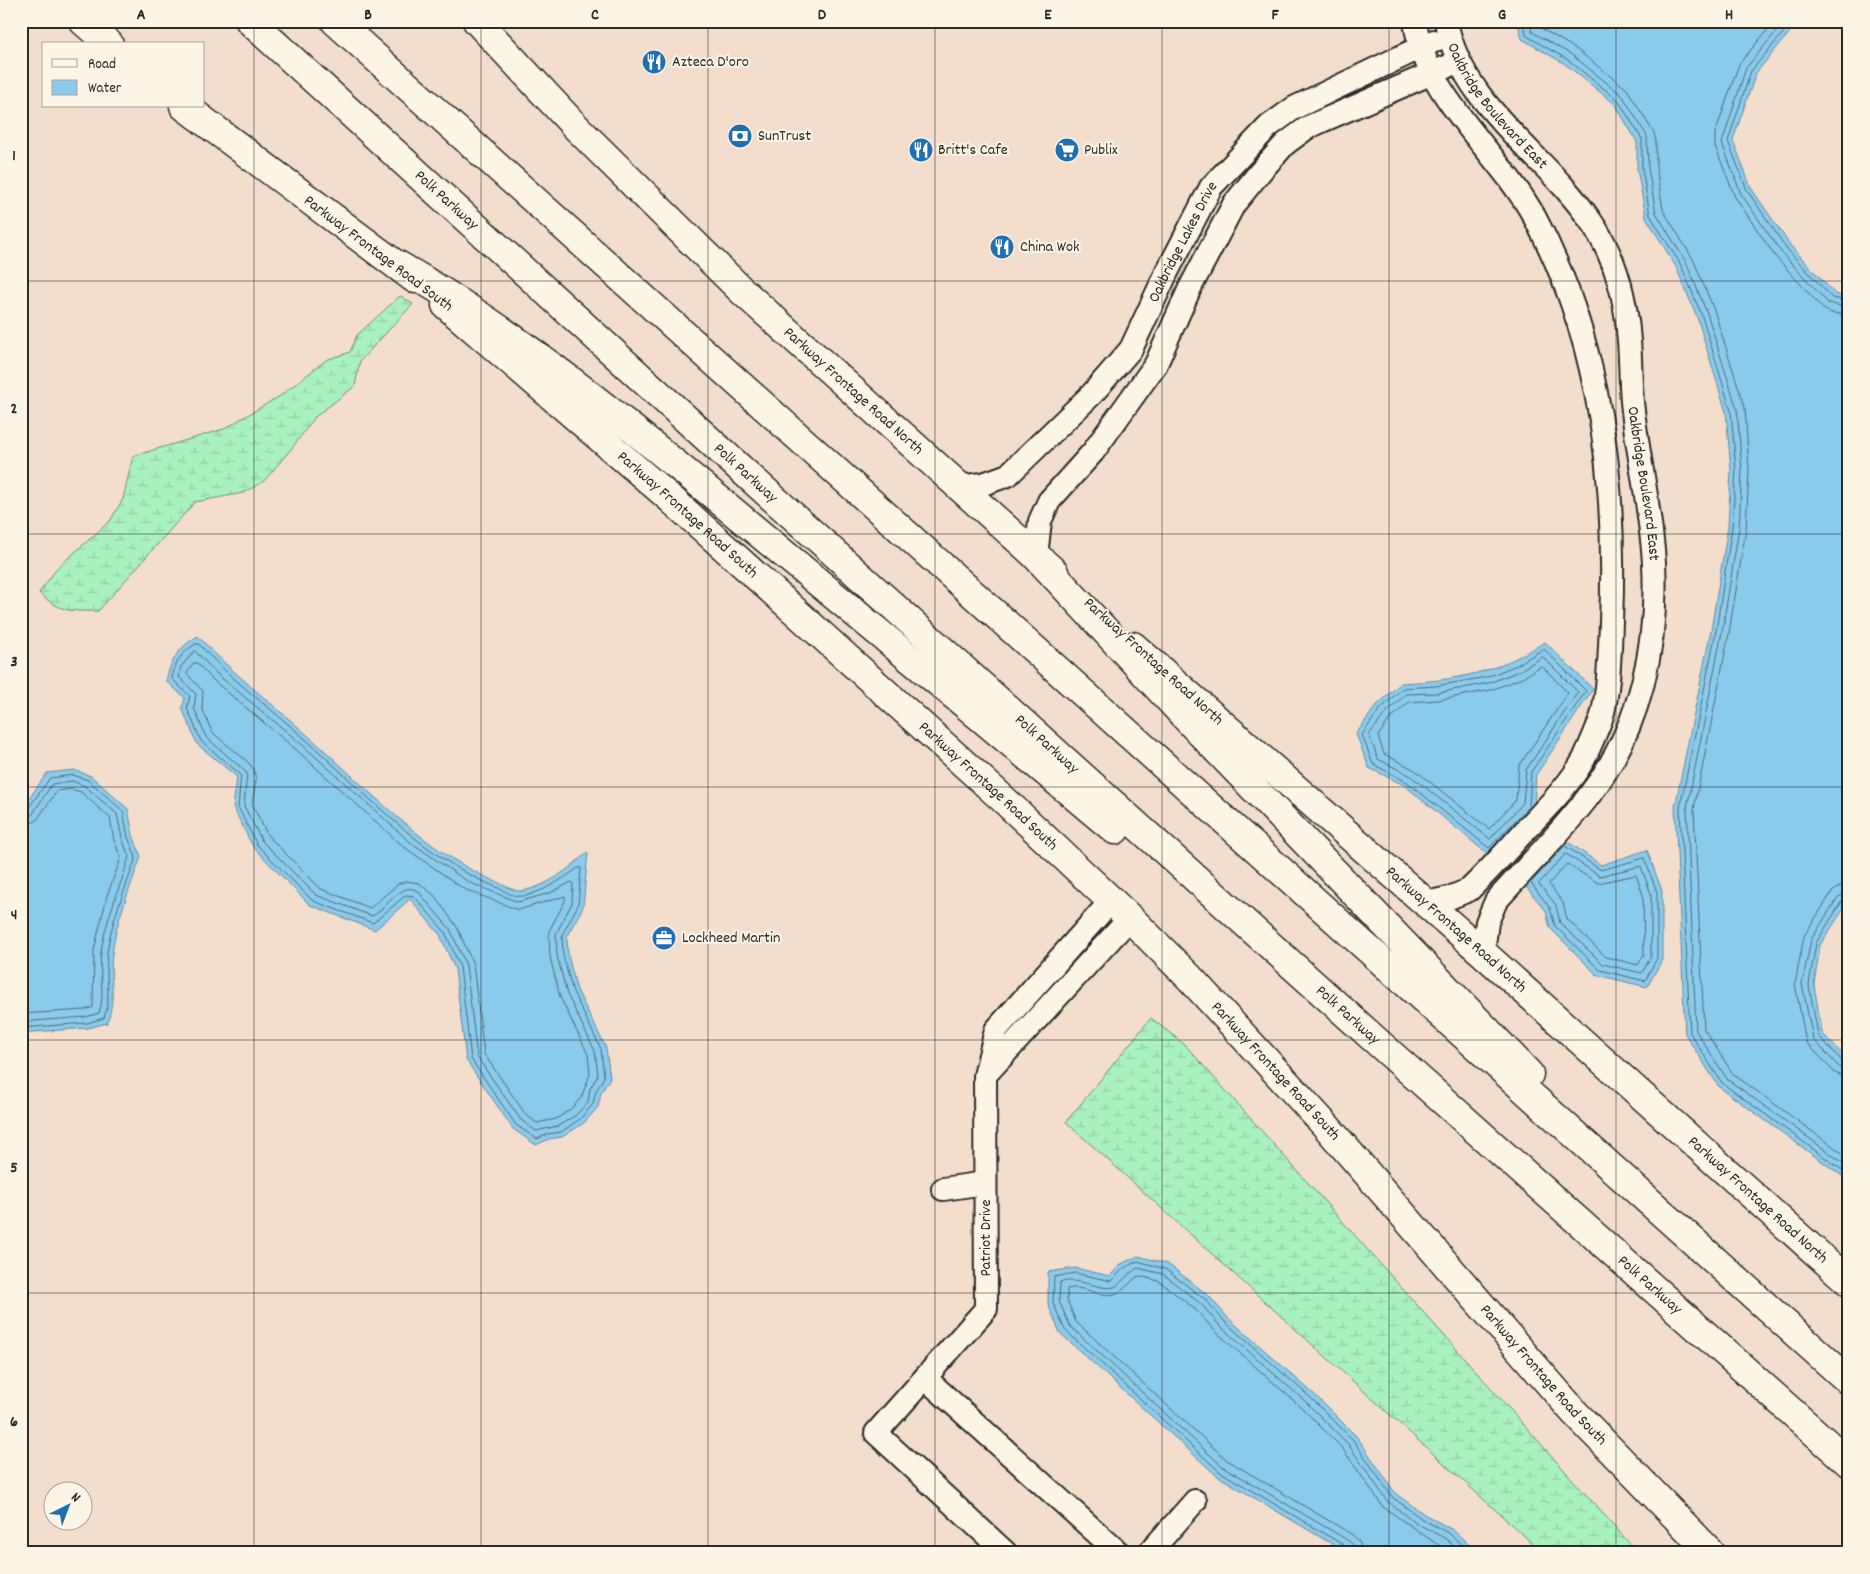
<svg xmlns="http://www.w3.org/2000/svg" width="1870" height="1574" viewBox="0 0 1870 1574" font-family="Dekko,sans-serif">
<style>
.wetland{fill:url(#wetland-marsh);stroke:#6a8e74}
.water{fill:#8acaeb;stroke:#648a9e}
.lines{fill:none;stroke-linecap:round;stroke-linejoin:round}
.shore{stroke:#516b78;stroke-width:1}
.minor-casing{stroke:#2b2b2b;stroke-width:26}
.major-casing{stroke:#2b2b2b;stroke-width:31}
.highway-casing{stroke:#2b2b2b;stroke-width:31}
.minor{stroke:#fcf5e5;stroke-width:22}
.major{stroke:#fcf5e5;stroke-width:28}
.highway{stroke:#fcf5e5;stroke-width:28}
.grid{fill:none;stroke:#2b2b2b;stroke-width:1;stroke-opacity:0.55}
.labels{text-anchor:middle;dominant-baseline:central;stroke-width:4;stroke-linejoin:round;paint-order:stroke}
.poi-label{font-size:16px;fill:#2b2b2b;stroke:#fcf5e5;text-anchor:start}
.street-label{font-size:16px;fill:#2b2b2b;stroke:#fcf5e5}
.neatline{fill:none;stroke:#2b2b2b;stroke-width:2}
.grid-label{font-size:16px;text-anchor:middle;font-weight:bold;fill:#2b2b2b}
</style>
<defs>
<pattern id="wetland-marsh" width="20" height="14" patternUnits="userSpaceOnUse" patternTransform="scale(1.25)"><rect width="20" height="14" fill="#a9f1be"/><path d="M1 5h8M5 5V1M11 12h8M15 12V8" fill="none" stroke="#92cfa3"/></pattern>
</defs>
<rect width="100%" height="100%" fill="#f3decd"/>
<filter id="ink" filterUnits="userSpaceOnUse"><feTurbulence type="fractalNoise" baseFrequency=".02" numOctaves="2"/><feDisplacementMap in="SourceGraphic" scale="10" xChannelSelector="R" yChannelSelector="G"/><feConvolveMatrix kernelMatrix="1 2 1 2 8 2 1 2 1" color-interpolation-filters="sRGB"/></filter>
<g filter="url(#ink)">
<path class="wetland" d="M400 296 413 304 360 361 355 386 315 417 292 448 263 482 243 493 195 502 98 611C70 611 62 613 39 593L57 568 110 521 123 499 133 456 224 429 280 396 326 360 350 352 357 335Z
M1151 1018 1185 1045 1631 1545 1626 1553H1543L1066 1122Z"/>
<path class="water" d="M1517 21H1799L1756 73 1733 140 1751 188 1790 245 1835 294 1849 297V901L1820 945 1814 985 1822 1033 1849 1061V1181L1719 1087 1685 1034 1675 807 1711 630 1728 527 1731 470 1726 412 1697 317 1676 267 1646 217 1637 169V142L1615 104 1565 64 1522 39Z
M198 636C231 672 269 701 305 733 366 786 423 852 499 883 505 886 514 891 520 891 547 888 569 868 588 852L583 907 567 936 568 955 577 990 606 1048 610 1078 601 1093 598 1107 584 1123 562 1137 549 1139 536 1145 513 1129 466 1060 455 969 440 935 410 899 375 930 310 905 253 847 233 807 237 777 197 744 182 708 185 698 166 681C171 659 179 647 198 636Z
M1545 642 1593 689 1536 775 1534 808 1490 856 1404 785 1369 768 1356 734 1376 706 1401 683C1461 680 1494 673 1545 642Z
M74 770 91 776 128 809 133 835 141 857C130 888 116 921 112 954 109 980 117 995 107 1023L88 1028 21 1033V810L47 773Z
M1564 839 1601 865 1647 850 1662 891V960L1647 987 1597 975 1550 928 1546 911 1523 883Z
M1138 1256 1168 1264 1209 1296 1228 1318 1315 1395 1357 1437 1396 1494 1424 1514 1453 1530 1478 1553H1347L1216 1475 1060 1333 1048 1304V1272L1075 1268 1110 1276 1121 1264Z"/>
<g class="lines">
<path class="shore" d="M1522 21 1527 36 1568 60 1618 100 1642 139V168L1650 215 1681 265 1702 316 1731 411 1736 470 1732 527 1716 631 1680 808 1690 1033 1722 1083 1849 1175
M1529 21 1532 32 1572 55 1622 95 1647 136 1648 168 1656 213 1686 262 1707 313 1737 409 1742 470 1739 528 1722 632 1687 808 1696 1031 1727 1079 1849 1167
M1537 21 1539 27 1576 49 1627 89 1654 133 1656 141V167L1663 210 1693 259 1714 310 1745 408 1749 470 1746 529 1729 633 1694 809 1704 1029 1733 1074 1849 1158
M1775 21 1739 64 1715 134V146L1735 197 1775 256 1823 309 1831 313 1849 315
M1785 21 1746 68 1722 143 1741 194 1781 252 1828 303 1849 308
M1793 21 1751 71 1728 141 1747 190 1786 248 1832 298 1849 301
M196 644H199C230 679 268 706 303 737 363 790 421 857 496 887 503 890 510 895 517 896 533 899 566 877 578 868H581L578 905 562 935 563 956 573 992 601 1049 604 1077 596 1091 593 1104 580 1119 561 1132 548 1134 537 1139 516 1125 471 1059 460 967 445 932 414 896 406 895 373 923 313 901 257 845 238 807 241 775 201 741 187 708 190 696 172 679C174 664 182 651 196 644Z
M1544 649 1586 691 1531 772 1529 806 1489 848 1407 782 1373 764 1362 735 1380 709 1403 688 1436 686 1487 677 1517 665Z
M195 651 218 675 298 741 409 841 468 882 518 902 550 893 571 882 573 883 572 903 556 934 557 956 567 994 595 1051 598 1075 590 1089 588 1102 576 1115 558 1126 536 1131 521 1120 477 1057 466 965 450 929 418 891C401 880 386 910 372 916L316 895 262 841 244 806 247 773 206 737 194 708 196 694 179 677 181 667Z
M1543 657 1578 692 1526 770 1523 803 1490 839 1411 776 1378 759 1369 735 1385 714 1406 694 1437 693 1489 683 1519 671Z
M194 663H197L213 680 293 747 404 847 464 889 518 910 565 896V901L549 931 550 957 560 997 588 1054 590 1074 581 1098 571 1109 556 1119 537 1123 526 1115 484 1054 473 964 457 927 434 895 419 883 406 881 398 884 370 908 321 889 268 836 252 804 256 780 254 770 249 763 212 732 202 708 203 691 187 674Z
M1542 666 1568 693 1519 766 1516 800 1489 829 1415 770 1384 754 1378 736 1390 719 1409 702 1438 700 1491 690 1522 678Z
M21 812 27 810 50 778 73 775 88 780 123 811 128 837 136 857C126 888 111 920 107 953 105 976 112 996 104 1018L87 1023 21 1028
M21 819 32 815 52 784 72 781 85 786 117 814 122 838 129 857C120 888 106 919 101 951 98 972 106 993 99 1013L86 1017 21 1022
M21 826 36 821 57 791 71 789 81 792 110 818 114 840 121 858 107 896 94 950 93 1007 85 1010 21 1014
M1565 846 1601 870 1644 858 1657 892V958L1645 981 1600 970 1555 926 1550 908 1531 883Z
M1566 854 1600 876 1641 866 1651 894V956L1642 973 1603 964 1560 923 1556 905 1539 884Z
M1567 864 1598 883 1636 875 1643 895 1644 954 1638 965 1606 957 1567 919 1563 903 1549 884Z
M1849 885 1840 886 1832 892 1804 936 1795 984 1806 1042 1835 1073 1849 1078
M1849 893 1838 897 1811 940 1802 984 1813 1039 1839 1067 1849 1070
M1849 899 1842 901 1816 943 1809 985 1818 1035 1843 1062 1849 1064
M1348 1553 1345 1546 1219 1471 1065 1330 1053 1303 1054 1277 1075 1273 1111 1281 1124 1268 1138 1261 1165 1269 1206 1300 1224 1321 1311 1398 1353 1440 1392 1497 1422 1519 1450 1534 1470 1553
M1355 1553 1354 1546 1349 1541 1222 1466 1070 1326 1059 1301 1060 1282C1079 1277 1102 1291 1114 1287 1121 1284 1128 1273 1138 1268L1163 1274 1202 1305 1220 1326 1307 1403 1348 1444 1388 1502 1418 1524 1446 1539 1461 1553
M1362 1553 1360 1543 1353 1535 1227 1460 1076 1322 1067 1300V1289C1083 1284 1099 1298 1114 1294 1125 1292 1130 1280 1139 1276L1159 1281 1196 1310 1215 1331 1302 1408 1343 1449 1383 1507 1450 1553"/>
<defs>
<g id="minor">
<path d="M1415 21C1424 96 1500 153 1535 218 1601 342 1617 483 1611 622 1610 647 1609 696 1601 719 1596 732 1590 746 1584 759 1570 784 1548 806 1529 826 1509 848 1490 870 1469 890L1449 898 1426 903"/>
<path id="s1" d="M1446 21C1461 105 1544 153 1590 220 1615 255 1626 298 1629 341 1631 364 1630 388 1633 411 1639 461 1651 512 1654 563 1658 644 1641 727 1591 793 1563 831 1528 865 1496 901L1487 922 1483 953"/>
<path id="s2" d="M959 487 983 484 1008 475 1092 394 1131 349 1166 274 1211 187 1269 126 1294 108 1434 41"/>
<path d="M1036 556 1040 521 1049 501 1093 452 1156 364 1190 288 1234 204 1260 172 1285 144 1308 127 1446 67"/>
<path d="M987 1073 1130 918"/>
<path d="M943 1189 985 1183"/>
<path d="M925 1378 1119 1553"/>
<path d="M1006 1553 876 1433 986 1309 985 1076 996 1030 1111 901"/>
<path d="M1149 1553 1195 1501"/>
</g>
<g id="major">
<path d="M83 21 109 44"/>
<path id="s3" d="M477 21 574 125 740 289 1054 572"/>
<path d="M184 106 415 279"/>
<path id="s4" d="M446 305 672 500 1002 798 1136 924 1190 978 1326 1126 1575 1413 1711 1553"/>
<path id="s5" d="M1133 646 1483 953 1849 1282"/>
</g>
<g id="highway">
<path id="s6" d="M250 21 743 471 1383 1047 1849 1463"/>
<path d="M335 21 1849 1381"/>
<path d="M396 264C525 337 640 434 754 529 875 629 995 729 1115 830"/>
<path d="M1036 556 1189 721 1529 1074"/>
</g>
</defs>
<use href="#minor" class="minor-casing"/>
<use href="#major" class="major-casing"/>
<use href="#highway" class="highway-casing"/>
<use href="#minor" class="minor"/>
<use href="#major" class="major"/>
<use href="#highway" class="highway"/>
</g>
</g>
<path class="grid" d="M254 21V1553M481 21V1553M708 21V1553M935 21V1553M1162 21V1553M1389 21V1553M1616 21V1553M21 281H1849M21 534H1849M21 787H1849M21 1040H1849M21 1293H1849"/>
<defs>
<symbol id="restaurant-disc" viewBox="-11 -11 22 22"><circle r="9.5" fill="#1f6fb2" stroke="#fcf5e5"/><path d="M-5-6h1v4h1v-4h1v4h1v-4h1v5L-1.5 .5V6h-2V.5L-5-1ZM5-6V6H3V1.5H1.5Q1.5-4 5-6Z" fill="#fff"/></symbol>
<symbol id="bank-disc" viewBox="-11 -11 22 22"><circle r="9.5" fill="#1f6fb2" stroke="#fcf5e5"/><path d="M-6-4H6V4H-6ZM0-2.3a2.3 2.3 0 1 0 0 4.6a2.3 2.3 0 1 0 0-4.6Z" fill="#fff"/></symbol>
<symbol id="supermarket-disc" viewBox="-11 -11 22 22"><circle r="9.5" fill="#1f6fb2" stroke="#fcf5e5"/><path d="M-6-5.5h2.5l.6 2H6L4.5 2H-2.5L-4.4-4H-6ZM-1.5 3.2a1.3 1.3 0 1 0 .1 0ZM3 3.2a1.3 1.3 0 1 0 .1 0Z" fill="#fff"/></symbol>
<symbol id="office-disc" viewBox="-11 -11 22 22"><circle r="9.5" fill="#1f6fb2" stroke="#fcf5e5"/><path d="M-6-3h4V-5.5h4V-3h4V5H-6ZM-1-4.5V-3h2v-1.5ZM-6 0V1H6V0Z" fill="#fff"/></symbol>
</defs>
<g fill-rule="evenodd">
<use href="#restaurant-disc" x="640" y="48" width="28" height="28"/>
<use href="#bank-disc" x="726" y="122" width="28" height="28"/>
<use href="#restaurant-disc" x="907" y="136" width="28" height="28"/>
<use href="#supermarket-disc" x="1053" y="136" width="28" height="28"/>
<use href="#restaurant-disc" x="988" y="233" width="28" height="28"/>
<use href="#office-disc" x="650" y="924" width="28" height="28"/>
</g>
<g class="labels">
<g class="poi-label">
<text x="672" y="62">Azteca D'oro</text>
<text x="758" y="136">SunTrust</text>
<text x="938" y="150">Britt's Cafe</text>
<text x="1084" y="150">Publix</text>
<text x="1020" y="247">China Wok</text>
<text x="682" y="938">Lockheed Martin</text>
</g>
<g class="street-label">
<text stroke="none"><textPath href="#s1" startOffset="101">Oakbridge Boulevard East</textPath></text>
<text stroke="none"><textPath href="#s6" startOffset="266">Polk Parkway</textPath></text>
<text stroke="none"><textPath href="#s2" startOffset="346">Oakbridge Lakes Drive</textPath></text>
<text transform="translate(378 254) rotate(37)">Parkway Frontage Road South</text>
<text stroke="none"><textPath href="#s3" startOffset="528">Parkway Frontage Road North</textPath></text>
<text stroke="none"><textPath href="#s6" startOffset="671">Polk Parkway</textPath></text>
<text stroke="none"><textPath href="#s1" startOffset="521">Oakbridge Boulevard East</textPath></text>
<text stroke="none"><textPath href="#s4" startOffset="320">Parkway Frontage Road South</textPath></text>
<text transform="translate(1153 662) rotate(42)">Parkway Frontage Road North</text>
<text stroke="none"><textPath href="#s6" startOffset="1076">Polk Parkway</textPath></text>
<text stroke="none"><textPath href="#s4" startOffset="725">Parkway Frontage Road South</textPath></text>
<text stroke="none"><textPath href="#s5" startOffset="430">Parkway Frontage Road North</textPath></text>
<text stroke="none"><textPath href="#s6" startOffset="1481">Polk Parkway</textPath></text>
<text stroke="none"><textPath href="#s4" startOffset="1130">Parkway Frontage Road South</textPath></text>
<text stroke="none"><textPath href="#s5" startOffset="835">Parkway Frontage Road North</textPath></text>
<text transform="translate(986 1238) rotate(-90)">Patriot Drive</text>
<text stroke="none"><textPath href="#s6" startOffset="1886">Polk Parkway</textPath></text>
<text stroke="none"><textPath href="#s4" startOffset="1535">Parkway Frontage Road South</textPath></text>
</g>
</g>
<rect width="1870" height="1574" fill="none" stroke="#fcf5e5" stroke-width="55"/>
<rect x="42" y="42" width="162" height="65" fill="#fcf5e5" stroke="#a8a49b"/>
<rect x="52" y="59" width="25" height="8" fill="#fcf5e5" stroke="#a8a49b"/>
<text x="88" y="68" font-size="15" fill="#2b2b2b">Road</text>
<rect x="52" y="80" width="25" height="15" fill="#8acaeb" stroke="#a8a49b"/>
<text x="88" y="92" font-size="15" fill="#2b2b2b">Water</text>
<g transform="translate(68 1506) rotate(42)"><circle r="24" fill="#fcf5e5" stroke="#a8a49b"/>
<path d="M0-4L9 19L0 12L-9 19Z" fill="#1f6fb2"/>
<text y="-8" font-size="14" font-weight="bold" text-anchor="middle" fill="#2b2b2b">N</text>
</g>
<rect x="28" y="28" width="1814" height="1518" class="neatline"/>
<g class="grid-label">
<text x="141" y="19">A</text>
<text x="368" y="19">B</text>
<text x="595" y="19">C</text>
<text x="822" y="19">D</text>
<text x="1048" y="19">E</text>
<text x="1275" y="19">F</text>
<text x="1502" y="19">G</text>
<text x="1729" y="19">H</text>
<text x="14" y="160">1</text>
<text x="14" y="413">2</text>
<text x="14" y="666">3</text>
<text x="14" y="919">4</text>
<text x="14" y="1172">5</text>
<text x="14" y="1426">6</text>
</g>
</svg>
